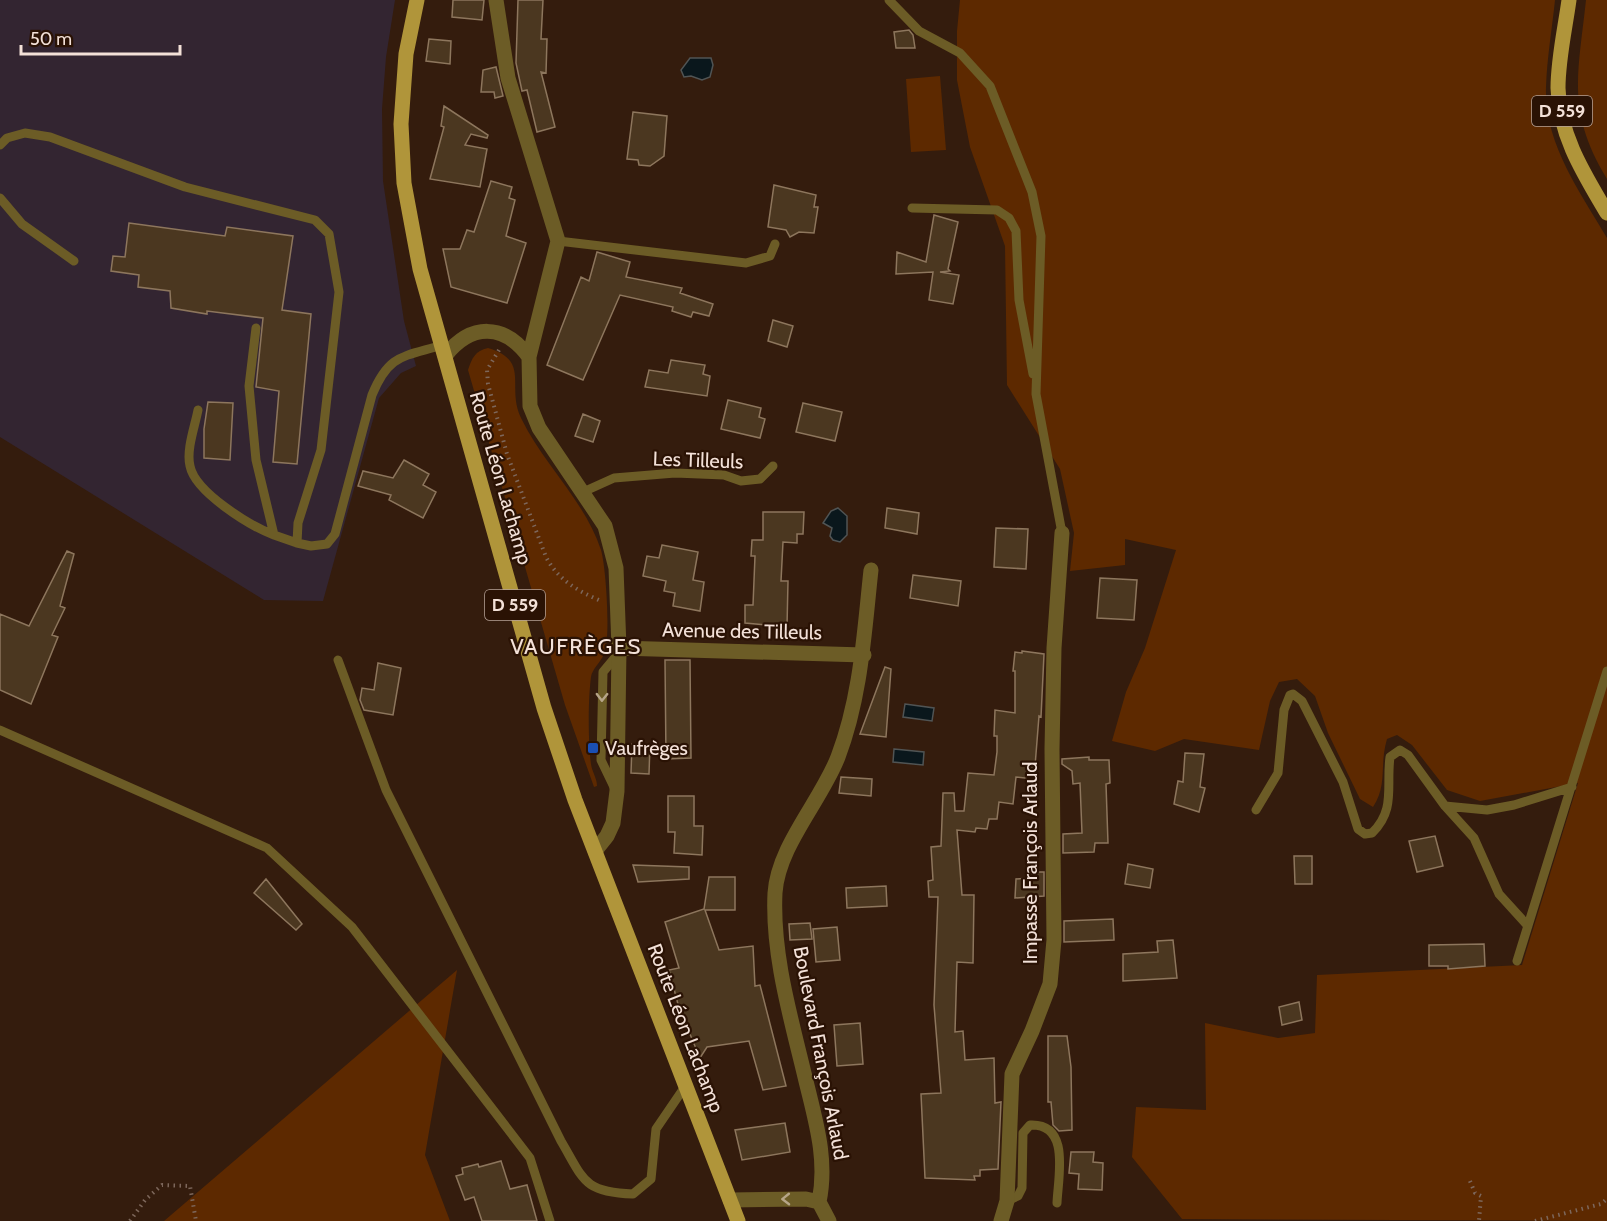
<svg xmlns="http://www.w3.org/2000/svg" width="1607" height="1221" viewBox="0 0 1607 1221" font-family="Cabin,sans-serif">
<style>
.industrial{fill:#332531}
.green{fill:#5d2900}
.water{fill:#0a171c;stroke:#505454;stroke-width:1.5}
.building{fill:#4b3720;stroke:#8d765d;stroke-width:1.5}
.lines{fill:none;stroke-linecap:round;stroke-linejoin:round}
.path{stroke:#7d675b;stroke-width:4;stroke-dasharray:1.5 4.5;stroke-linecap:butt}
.service{stroke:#6c5c26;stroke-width:9}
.minor{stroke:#6c5c26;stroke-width:15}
.primary{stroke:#b0953a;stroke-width:15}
.oneway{stroke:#b6a588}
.transit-dot{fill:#1a4fb4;stroke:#2a1204;stroke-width:2}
.labels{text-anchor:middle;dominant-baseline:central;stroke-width:4.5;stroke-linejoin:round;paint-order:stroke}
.shield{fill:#2a1204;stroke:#b7a398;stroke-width:1.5}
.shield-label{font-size:18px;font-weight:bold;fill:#f3e1d8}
.street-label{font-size:20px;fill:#f3e1d8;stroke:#2a1204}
.poi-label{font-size:20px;fill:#f3e1d8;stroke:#2a1204;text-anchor:start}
.quarter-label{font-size:22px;letter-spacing:1.5px;fill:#f3e1d8;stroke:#2a1204}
</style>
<rect width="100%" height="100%" fill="#341c0d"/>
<path class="industrial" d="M0 0H395L386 57 382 109 383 181 404 321 416 366 401 373 379 398 323 601 264 600 0 437Z"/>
<path class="green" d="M960 0H1555C1552 29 1547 58 1546 87 1544 143 1580 192 1607 238V1221L1182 1219 1132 1157 1136 1107 1206 1110 1205 1023 1278 1038 1315 1033 1317 975 1522 965 1578 783 1480 801 1447 790 1412 745 1397 735 1387 739C1379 766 1388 784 1373 807L1360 799 1328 733 1315 696 1297 679 1279 682 1270 701 1259 750 1184 739 1155 751 1112 741 1126 692 1145 648 1176 550 1125 539V565L1070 571 1074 533 1060 469 1007 385 1005 246 970 147 957 80V31Z
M1586 0H1607V179C1566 111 1578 75 1586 0Z
M940 76 946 150 911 152 906 79Z
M488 348C531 361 506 386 521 418 543 464 585 501 601 550 606 566 611 640 604 654 601 662 592 669 591 677 588 699 588 742 591 764 592 772 597 778 597 786L594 787 565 705 468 370C472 358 475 351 488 348Z
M457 970 425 1155 450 1221H164Z"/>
<path class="water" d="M690 58H711L713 65 710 77 702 80 691 76 684 77 681 70Z
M838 508 847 516V535L840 542 833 540 830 536 832 528 823 523 831 511Z
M905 704 934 708 932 721 903 717Z
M894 749 924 752 923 765 893 762Z"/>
<path class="building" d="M453 0H484L482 20 452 17Z
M518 0H543L541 39H547L546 73 541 72 555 127 537 132 527 90 522 91 516 63Z
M909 30 913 35 915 48H896L894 32Z
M429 39 451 41 450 64 426 61Z
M496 67 503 96 495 98 494 92H481L483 70Z
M444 106 488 135 487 138 471 134 465 145 487 149 480 187 430 179 444 127 441 126Z
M633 112 667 116 664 156 650 166 639 165 638 160 627 159Z
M491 181 512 187 509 198 515 200 506 236 526 243 507 303 451 287 443 249H460L467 230 474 232Z
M774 185 816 195 814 207H818L814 233 799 232 790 237 786 230 768 227Z
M934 215 958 222 948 269 950 271 940 272 959 275 953 304 929 300 933 272 896 274 897 252 926 262Z
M129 223 225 236 227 227 293 236 282 310 311 314 297 464 273 462 279 391 256 387 263 318 207 311V314L171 308 170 291 138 287 139 275 111 271 113 256 125 257Z
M597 252 630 262 626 277 682 288 680 293 713 304 709 316 693 312 691 317 672 311 673 307 620 295 583 380 547 365 581 277 589 281Z
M773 320 793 326 787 347 768 341Z
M671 360 705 365 703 374 710 376 707 396 645 387 649 370 668 373Z
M728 400 761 408 759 417 765 419 760 438 721 429Z
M208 402 233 403 230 460 204 458V429Z
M803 403 842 412 835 441 796 432Z
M583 414 600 421 593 442 575 436Z
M404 460 429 474 423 485 436 492 423 518 389 500 391 495 358 486 363 471 393 478Z
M887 508 919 513 917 534 885 528Z
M763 512H804L803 534H797V543L783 542 781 581H788L787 627 745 623V605H753L755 556H751L752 540H763Z
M996 528 1028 529 1026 569 994 567Z
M662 545 698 552 693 580 704 582 700 611 673 606 675 593 664 591 666 581 643 576 647 556 659 558Z
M67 551 74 554 60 606 65 608 52 635 58 637 31 704 0 690V614L29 626Z
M913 575 961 581 958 606 910 598Z
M1100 578 1137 580 1134 620 1097 618Z
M1022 651 1044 654 1041 717 1039 716 1034 779 1016 777 1013 804 999 802 997 819H989L987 829 976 828 975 832 957 830 962 895H974L973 963 957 962 955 1032 963 1031 965 1060 994 1058 995 1103 1001 1102 998 1169 980 1170V1176H974L975 1180 925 1178 921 1094 941 1093 934 1005 938 897H929L928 881 933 880 931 847 941 846 943 793H954L955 811H964L968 773 994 775 997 752V736H994L995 710 1015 713V671H1013L1015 652 1022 653Z
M665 660H690L691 758 666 759Z
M378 663 401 668 393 715 364 710 360 700 362 688 374 690Z
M885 667 891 669 886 737 860 734Z
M632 744H650L649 774 631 773Z
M1185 753 1204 754 1200 787 1205 788 1199 812 1174 804 1178 781 1183 782Z
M1089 757V760H1109L1110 783 1106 784 1108 843H1095L1094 852 1063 853V834L1082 833 1080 783 1073 784 1072 771 1062 764V759Z
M841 777 872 779 871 796 839 793Z
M668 796H694V826H703L702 855 674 853 675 832H668Z
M1435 836 1443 866 1417 872 1409 841Z
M1294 856H1312V884H1295Z
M1128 864 1153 869 1150 888 1125 884Z
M633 865 689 867V879L638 882Z
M1031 872H1044V896L1015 898 1016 879 1031 878Z
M709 877H735V910H705L719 950 753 946 755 986 760 985 786 1086 763 1090 749 1041 707 1047 700 1058 679 1008 669 970 679 968 665 922 704 909Z
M266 879 302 924 296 930 254 893Z
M886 886 887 906 847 908 846 888Z
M1113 919 1114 940 1064 942V921Z
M810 923 812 939 790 940 789 924Z
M837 927 840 960 816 962 813 929Z
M1173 940 1177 978 1123 981V954L1158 952 1157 941Z
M1484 944 1485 966 1448 969V966H1429V945Z
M1299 1002 1302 1020 1282 1025 1279 1007Z
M860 1023 863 1064 837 1066 834 1025Z
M1048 1036H1067L1071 1067 1072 1130 1059 1131 1053 1125 1051 1102H1048Z
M785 1123 790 1152 742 1160 735 1130Z
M1071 1152H1094L1093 1162 1103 1163 1102 1190 1078 1189 1079 1174 1069 1173Z
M501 1161 510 1189 527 1185 537 1221H482L474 1197 465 1200 456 1176 463 1174 462 1168 478 1164 479 1167Z"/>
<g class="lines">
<path class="path" d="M499 350 487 370 488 384 507 454 546 557C558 580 578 591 601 601
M1470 1181 1475 1193 1481 1196 1479 1221
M130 1221 145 1200 162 1185 190 1186 196 1221
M1535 1221 1601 1204 1607 1199"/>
<path class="service" d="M889 0 919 31 960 53 990 86 1032 192 1041 236 1036 394 1062 533
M0 145 7 138 25 133 50 137 185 187 315 220 329 234 339 292 321 450 298 523 297 543 311 546 327 544 335 534 372 395C389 354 403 357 442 345
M0 198 22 224 74 261
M912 208 997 210 1009 218 1016 231 1019 300 1033 374
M558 241 746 263 770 256 775 244
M256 328 249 386 256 460 274 535 297 543
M198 410C195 426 186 450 190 466 195 492 250 526 274 535
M583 492 614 478 675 473 724 475 741 481 760 479 773 466
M338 660 386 790 561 1141C584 1180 583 1192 633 1194L651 1179 656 1129 686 1085
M0 730 267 848 352 927 494 1111 530 1158 550 1221
M614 787 601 760 603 672 618 654
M1445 806 1487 810 1514 805 1572 787
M1256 810 1278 773 1284 710 1290 695 1293 694 1302 701 1343 782 1358 829 1365 834 1372 833C1396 810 1386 786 1390 757L1400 750 1408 755 1445 806 1474 838 1499 894 1528 926
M1517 961 1607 671
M1007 1201 1018 1196 1022 1188 1023 1133 1030 1125C1071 1123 1058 1177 1057 1203"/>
<path class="minor" d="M496 0 508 78 558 241 529 357 530 406 539 428 605 526 616 568 619 648 617 791 613 823 607 836 595 851
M445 356C471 323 504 323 529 357
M619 648 864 655
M730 1200 806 1199 819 1202 829 1221
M819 1202C828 1159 815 1119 805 1077 791 1018 772 955 775 893 778 846 821 801 838 757 861 696 864 634 871 570
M1001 1221 1007 1201 1012 1074 1032 1031 1050 984 1054 940 1052 749 1054 648 1062 533"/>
<path class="primary" d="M417 0 406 54 401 124 404 183 420 269 544 708 575 800 738 1221
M1569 0C1565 29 1558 59 1558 88 1559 135 1584 174 1607 213"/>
</g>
<defs><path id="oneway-chevron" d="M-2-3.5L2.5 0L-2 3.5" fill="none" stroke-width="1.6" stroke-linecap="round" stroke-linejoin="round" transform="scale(1.5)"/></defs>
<g class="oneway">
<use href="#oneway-chevron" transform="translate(602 697) rotate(91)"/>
<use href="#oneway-chevron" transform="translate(786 1199) rotate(179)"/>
</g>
<rect class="transit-dot" x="587" y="742" width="12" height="12" rx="3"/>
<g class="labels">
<g class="shield">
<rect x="1532" y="96" width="60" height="30" rx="4.5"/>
<rect x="485" y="590" width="60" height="30" rx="4.5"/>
</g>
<g class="shield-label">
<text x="1562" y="111">D 559</text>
<text x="515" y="605">D 559</text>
</g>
<g class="street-label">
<text transform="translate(698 460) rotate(2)">Les Tilleuls</text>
<text transform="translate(501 478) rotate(74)">Route Léon Lachamp</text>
<text transform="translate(742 631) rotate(1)">Avenue des Tilleuls</text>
<text transform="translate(1030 863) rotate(-90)">Impasse François Arlaud</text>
<text transform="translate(686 1028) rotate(69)">Route Léon Lachamp</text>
<text transform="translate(821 1053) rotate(79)">Boulevard François Arlaud</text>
</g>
<g class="poi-label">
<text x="605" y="748">Vaufrèges</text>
</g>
<g class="quarter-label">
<text x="576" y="646">VAUFRÈGES</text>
</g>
</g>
<path d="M21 45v9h159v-9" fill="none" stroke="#f3e1d8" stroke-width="3"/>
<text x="30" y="45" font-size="18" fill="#f3e1d8" stroke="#2a1204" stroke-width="4.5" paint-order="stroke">50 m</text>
</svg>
